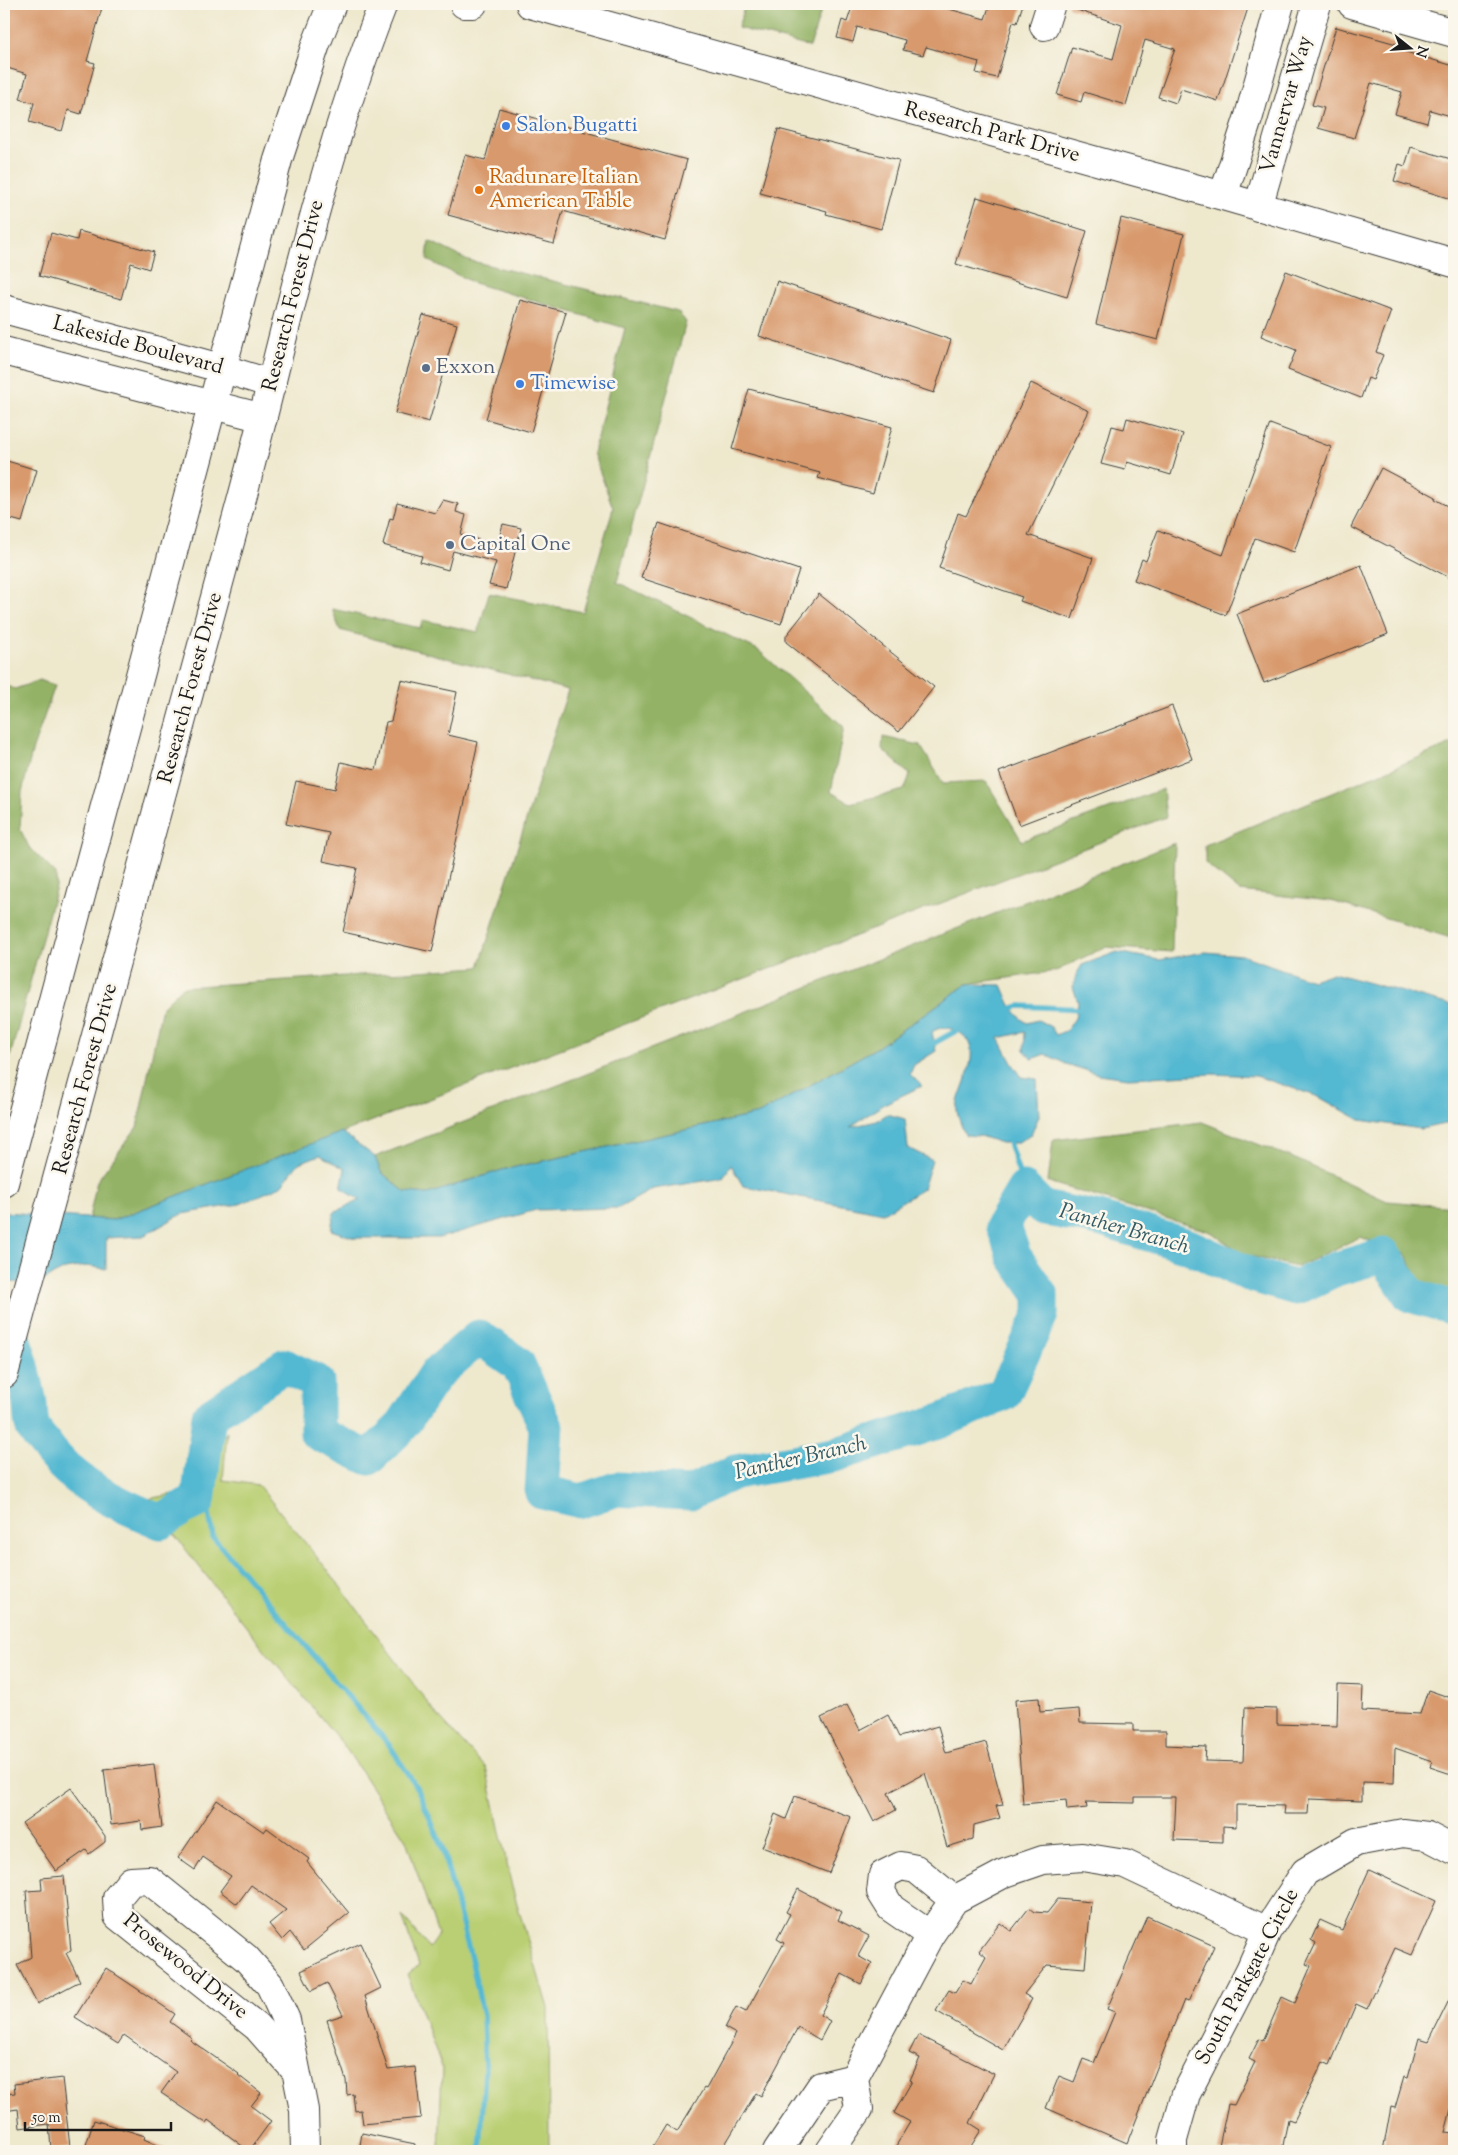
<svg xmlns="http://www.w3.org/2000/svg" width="1458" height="2155" viewBox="0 0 1458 2155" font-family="'Sorts Mill Goudy',serif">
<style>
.green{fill:#bacf73;stroke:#6b7648}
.forest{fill:#93b265;stroke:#586740}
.water{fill:#52b8d1;stroke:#376a76}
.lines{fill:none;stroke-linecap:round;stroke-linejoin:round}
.stream{stroke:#52b8d1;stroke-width:5.5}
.river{stroke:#52b8d1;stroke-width:35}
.building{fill:#d89a6d}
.minor-casing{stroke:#3c3b37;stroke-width:30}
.major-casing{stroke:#3c3b37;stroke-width:30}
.minor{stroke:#fff;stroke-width:28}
.major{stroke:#fff;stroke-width:28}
.shop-dot{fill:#3f7fe0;stroke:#fbf7ec;stroke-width:2}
.food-dot{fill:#e8710a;stroke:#fbf7ec;stroke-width:2}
.service-dot{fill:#5c6f8a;stroke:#fbf7ec;stroke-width:2}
.labels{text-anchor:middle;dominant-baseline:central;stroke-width:5;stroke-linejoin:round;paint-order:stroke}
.street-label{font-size:21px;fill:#1c1c1c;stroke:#fbf7ec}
.shop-label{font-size:21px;fill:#366cbe;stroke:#fbf7ec;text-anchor:start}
.food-label{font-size:21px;fill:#c56008;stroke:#fbf7ec;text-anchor:start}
.service-label{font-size:21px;fill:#4e5e75;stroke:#fbf7ec;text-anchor:start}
.water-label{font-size:22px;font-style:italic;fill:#325a64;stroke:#fbf7ec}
</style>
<rect width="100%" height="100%" fill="#fbf7ec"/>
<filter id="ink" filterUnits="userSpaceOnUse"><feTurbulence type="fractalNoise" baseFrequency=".02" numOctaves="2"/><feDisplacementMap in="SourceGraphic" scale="10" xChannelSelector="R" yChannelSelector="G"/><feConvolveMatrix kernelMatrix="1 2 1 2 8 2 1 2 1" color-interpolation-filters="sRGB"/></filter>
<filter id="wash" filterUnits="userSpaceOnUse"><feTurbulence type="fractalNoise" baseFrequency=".0096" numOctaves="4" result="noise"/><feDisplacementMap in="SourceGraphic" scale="20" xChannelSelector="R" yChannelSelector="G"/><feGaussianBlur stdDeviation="1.12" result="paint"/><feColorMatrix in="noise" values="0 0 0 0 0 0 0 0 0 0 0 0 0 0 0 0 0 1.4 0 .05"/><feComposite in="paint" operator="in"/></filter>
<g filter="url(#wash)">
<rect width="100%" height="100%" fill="#eee8cd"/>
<path class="green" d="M227 1432 223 1480 258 1485 330 1573 436 1714 486 1768 512 1887 548 2008 549 2151H439L442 2067 407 1974 419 1966 402 1916 429 1948 438 1935 406 1840 345 1747 255 1638 173 1533 129 1513 132 1502 189 1491 201 1439 214 1448Z"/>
<path class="forest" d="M745 4H823L810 47 738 28Z
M429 241 468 260 678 312 686 322 617 582 758 650 844 727 831 792 850 803 904 790 910 775 882 749 883 737 920 745 943 783 986 781 1022 841 1163 789 1166 817 114 1220 89 1218 97 1181 137 1127 162 1007 182 987 479 967 568 690 340 630 332 609 420 628 423 620 478 632 489 593 583 612 613 508 593 453 625 328 474 283 427 260Z
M40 680 55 686 33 748 22 792 20 829 29 847 56 874V887L4 1079V685L15 689Z
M1454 743V939L1331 901 1239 891 1205 863V845Z
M1175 843 1172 952 1105 947 1056 971 967 984 878 1047 759 1114 502 1170 428 1194 405 1192 381 1172 375 1157Z
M1202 1122 1298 1160 1387 1201 1454 1207V1299L1422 1285 1405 1253 1360 1237 1297 1267 1242 1254 1211 1232 1048 1182 1053 1140Z"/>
<path class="water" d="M1117 952 1159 960 1205 952 1242 955 1312 980 1333 973 1454 1006V1122L1421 1129 1360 1120 1319 1097 1256 1076 1212 1074 1128 1078 1098 1074 1066 1064 1045 1054 1032 1059 1024 1050 1025 1032 999 1038 1012 1063 1022 1077 1037 1079 1039 1116 1032 1133 1017 1143H1001L980 1136 965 1135C962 1127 956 1114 957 1106 961 1084 987 1047 957 1031 947 1027 941 1026 932 1032L936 1051 914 1065 910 1074 922 1086 884 1104 850 1127 877 1121 887 1114 905 1119 908 1148 932 1160 923 1189 883 1213 743 1186 731 1165 723 1178 653 1189 619 1208 536 1210 439 1238H355L331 1230 334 1212 360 1200 341 1188 345 1169 320 1155 299 1163 281 1186 240 1204 182 1214 143 1236 106 1238V1269L87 1266 65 1269 38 1283 4 1282V1212L114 1220 342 1132 375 1157 381 1172 405 1192 428 1194 502 1170 759 1114 878 1047 967 984 1002 985C1010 1002 1011 1012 1027 1023L1038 1020 1051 1027 1056 1035 1067 1030 1075 1018 1078 1002 1073 987 1076 975 1082 965Z"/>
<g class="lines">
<path class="stream" d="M1007 1010 1019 1006 1084 1009
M927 1047 961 1028
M1007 1136 1024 1189
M198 1501 209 1513 213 1537 390 1746 418 1790 442 1847 472 1962 483 2016 485 2070 480 2151"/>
<path class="river" d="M4 1318C17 1343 24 1371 29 1399 31 1407 30 1417 32 1425 34 1432 41 1439 45 1444 73 1484 117 1504 161 1522L181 1509 198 1501 209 1416 284 1366 317 1382V1433L369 1458 401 1427 436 1374 479 1337 518 1364 546 1427 542 1492 581 1501 616 1489 690 1493 735 1472 834 1455 941 1421 1004 1394 1041 1314V1295L1014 1256 1003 1224 1024 1189 1043 1208 1099 1219 1188 1246 1249 1274 1296 1288 1336 1269 1384 1255 1410 1295 1454 1308"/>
</g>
<g id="blocks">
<path class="building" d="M4 4H103L87 61 95 63 81 114 68 110 62 131 29 122 34 103 20 99 27 74 4 67Z
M853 4H931L985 19 990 4H1023L1017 23 1013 22 997 78 976 73 979 62 926 47 923 55 903 50 905 40 857 27 853 42 837 38 842 20 847 22Z
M1068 4H1233L1248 8 1218 101 1181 89 1176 103 1158 97 1175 49 1145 40 1126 105 1084 92 1081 102 1057 95 1072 47 1113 59 1122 25 1068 7Z
M1336 27 1400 45 1399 50 1454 66V117L1430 110 1427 123 1395 114 1402 92 1371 83 1354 138 1318 128 1324 108 1312 105Z
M499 108 687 160 665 240 563 211 554 244 448 215 465 155 485 160Z
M778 129 899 160 881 229 826 214 827 211 760 193Z
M1411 147 1454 160V200L1394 181 1399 164 1405 166Z
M977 197 1087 231 1067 297 956 264Z
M1121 218 1184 234 1158 340 1096 324Z
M79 231 154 252 149 269 131 263 121 299 39 276 51 233 77 240Z
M1286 271 1391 311 1376 352 1383 355 1373 380 1368 378 1361 398 1288 370 1296 350 1261 336Z
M777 281 951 340 934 393 759 336Z
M520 300 566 312 531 432 486 419Z
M423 315 457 324 429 422 395 413Z
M1031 383 1089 411 1028 535 1093 558 1072 619 1020 601 1022 597 939 568 958 513 966 516Z
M749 389 892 427 873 493 818 478 820 473 732 449Z
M1127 418 1183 434 1171 475 1127 462 1125 470 1101 464 1112 426 1124 429Z
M1270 424 1331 447 1294 552 1255 538 1226 615 1134 580 1142 559 1146 561 1158 530 1223 555Z
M4 460 37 470 22 522 4 517Z
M1381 468 1436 497 1435 499 1454 509V580L1351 527Z
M443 500 458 504 456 512 466 515 461 535 497 545 503 524 521 528 506 589 489 585 496 562 453 551 448 570 420 562 422 556 383 545 390 518 393 519 397 503 435 513Z
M659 523 799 570 781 624 641 578Z
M1361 565 1388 634 1264 683 1237 614Z
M819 594 934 687 899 732 786 642V636Z
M401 680 457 692 448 735 478 742 432 952 343 932 357 868 323 861 329 833 286 824 296 781 335 789 341 762 376 770 386 722 391 721Z
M1172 706 1192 759 1019 825 999 772Z
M1338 1685 1363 1686 1362 1711 1420 1714 1428 1690 1454 1699V1775L1430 1767 1432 1761 1395 1748 1394 1783 1362 1782V1801L1309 1799 1308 1814H1284L1285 1806 1236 1805V1827L1223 1826V1842L1174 1840 1176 1797H1135V1803L1086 1802 1087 1808 1067 1810 1066 1800 1023 1804 1015 1700 1039 1698 1040 1712 1079 1709 1080 1723 1133 1724V1731H1166V1745L1206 1747 1205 1761 1243 1762 1245 1708 1277 1709V1724L1337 1726Z
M847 1705 860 1730 888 1715 899 1737 938 1726 946 1753 986 1742 1003 1805 996 1806 1000 1818 974 1825 973 1839 947 1847 925 1773 888 1793 896 1810 874 1822 821 1718Z
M154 1764 162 1827 142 1830 141 1821 111 1825 104 1770Z
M71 1788 105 1836V1842L89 1854 86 1850 56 1871 22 1823Z
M795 1796 851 1817 829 1873 762 1847 775 1814 786 1819Z
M217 1800 264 1832 267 1828 309 1859 307 1862 349 1913 304 1950 290 1932 282 1940 269 1924 286 1910 251 1885 237 1904 220 1891 231 1876 203 1857 195 1870 178 1858Z
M1369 1870 1436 1901 1412 1955 1395 1948 1367 2009 1356 2004 1330 2065 1323 2062 1294 2121 1288 2119 1282 2151H1218L1228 2104 1234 2105 1255 2062 1249 2059 1259 2039 1263 2041 1282 1997 1295 2003 1311 1966 1306 1964 1316 1943 1311 1940 1320 1920 1342 1930Z
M64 1876 71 1951 66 1953 80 1981 37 2004 17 1965 31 1957 26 1891 42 1890 41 1878Z
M798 1889 842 1912 838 1920 869 1936 858 1956 872 1964 861 1984 842 1974 820 2015 830 2021 820 2040 798 2027 761 2096 756 2093 721 2151H650L666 2125 677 2132 704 2088 706 2089 736 2034 725 2028 736 2007 746 2012 784 1943 777 1939 790 1914 786 1912Z
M1058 1899 1091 1902 1085 1968 1047 1965 1024 1994 1032 1999 1003 2050 936 2011 949 1990 955 1993 963 1980 971 1984 986 1957 979 1951 1000 1923 1011 1931 1029 1908 1034 1912 1047 1913Z
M1147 1916 1214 1946 1188 2002 1184 2000 1127 2143 1046 2108 1059 2076 1074 2082 1083 2059 1094 2063 1115 2012 1107 2009Z
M360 1943 381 1988 365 1996 388 2070 415 2067 421 2118 363 2124 361 2110 355 2111 353 2094 347 2095 346 2080 327 2020 343 2015 327 1983 311 1991 301 1971Z
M106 1968 175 2014 170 2022 192 2038 190 2040 239 2074 238 2075 261 2093 251 2106 271 2121 249 2151 208 2120 206 2123 161 2093 176 2072 124 2035 118 2044 75 2017Z
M1454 1990V2097L1445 2133 1454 2134V2151H1383L1391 2107 1395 2108 1404 2077 1408 2078 1419 2038 1429 2041Z
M918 2035 994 2074 970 2123 981 2130 968 2151H893L910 2122 894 2113 912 2081 910 2080 920 2058 909 2053Z
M62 2078 70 2147 51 2149 49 2124 20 2128 18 2109 4 2111V2094L15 2093 14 2084Z
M94 2120 145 2136 144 2139 170 2151H84Z
M362 2133 415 2144 414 2151H359Z"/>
</g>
</g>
<g filter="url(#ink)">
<use href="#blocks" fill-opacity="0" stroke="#3c3b37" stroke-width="1"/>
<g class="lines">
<defs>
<path id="minor" d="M464 4H473
M530 4 1223 196 1454 263
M1352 4 1454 33
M1044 26 1051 4
M1223 196 1249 116 1280 4
M1258 207 1317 4
M4 309 224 369 272 384
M4 351 263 418
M930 1935 891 1908 881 1892 883 1875 901 1866 916 1869 954 1900
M296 2071 257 2027 118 1916 117 1898 131 1881 149 1880 246 1958 270 1985 286 2020 304 2110 305 2151
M777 2151 821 2086 854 2078
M830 2151 859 2109 854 2078 930 1935 954 1900 1005 1873 1043 1860 1082 1857 1125 1864 1267 1931
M1173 2151V2140L1186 2094 1250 1970 1267 1931 1305 1872 1356 1842 1403 1833 1427 1836 1454 1850"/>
<path id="major" d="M4 1183 278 160 316 44 332 4
M4 1374C86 1082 164 790 242 498 286 332 320 164 383 4"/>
</defs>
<use href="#minor" class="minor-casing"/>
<use href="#major" class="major-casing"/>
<use href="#minor" class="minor"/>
<use href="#major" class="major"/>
</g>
</g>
<g class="shop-dot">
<circle cx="506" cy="126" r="5"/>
<circle cx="520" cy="384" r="5"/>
</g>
<circle class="food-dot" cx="479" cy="190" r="5"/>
<g class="service-dot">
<circle cx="426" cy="368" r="5"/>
<circle cx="450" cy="545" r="5"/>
</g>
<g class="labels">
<g class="street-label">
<text transform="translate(1287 105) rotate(-74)">Vannervar Way</text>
<text transform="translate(992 133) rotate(15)">Research Park Drive</text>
<text transform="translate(294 296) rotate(-76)">Research Forest Drive</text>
<text transform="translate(138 346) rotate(15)">Lakeside Boulevard</text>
<text transform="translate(191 688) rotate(-75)">Research Forest Drive</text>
<text transform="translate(86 1079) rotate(-75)">Research Forest Drive</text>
<text transform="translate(185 1967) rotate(39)">Prosewood Drive</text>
<text transform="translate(1248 1977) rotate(-62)">South Parkgate Circle</text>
</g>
<g class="shop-label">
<text x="516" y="126">Salon Bugatti</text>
<text x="530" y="384">Timewise</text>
</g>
<g class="food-label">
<text x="489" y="178">Radunare Italian<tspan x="489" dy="24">American Table</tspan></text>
</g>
<g class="service-label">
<text x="436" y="368">Exxon</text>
<text x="460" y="545">Capital One</text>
</g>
<g class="water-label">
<text transform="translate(1124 1230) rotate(16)">Panther Branch</text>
<text transform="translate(801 1459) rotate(-13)">Panther Branch</text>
</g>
</g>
<rect width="1458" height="2155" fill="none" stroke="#fbf7ec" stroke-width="20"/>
<g transform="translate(1410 48) rotate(107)" stroke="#fbf7ec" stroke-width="4" paint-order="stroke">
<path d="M0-4L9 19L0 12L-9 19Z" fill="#1c1c1c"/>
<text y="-8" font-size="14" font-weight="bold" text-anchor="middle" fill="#1c1c1c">N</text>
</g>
<path d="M25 2122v8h146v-8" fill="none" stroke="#1c1c1c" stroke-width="2.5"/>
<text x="32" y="2122" font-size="15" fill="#1c1c1c" stroke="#fbf7ec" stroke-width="4" paint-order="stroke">50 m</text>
</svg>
